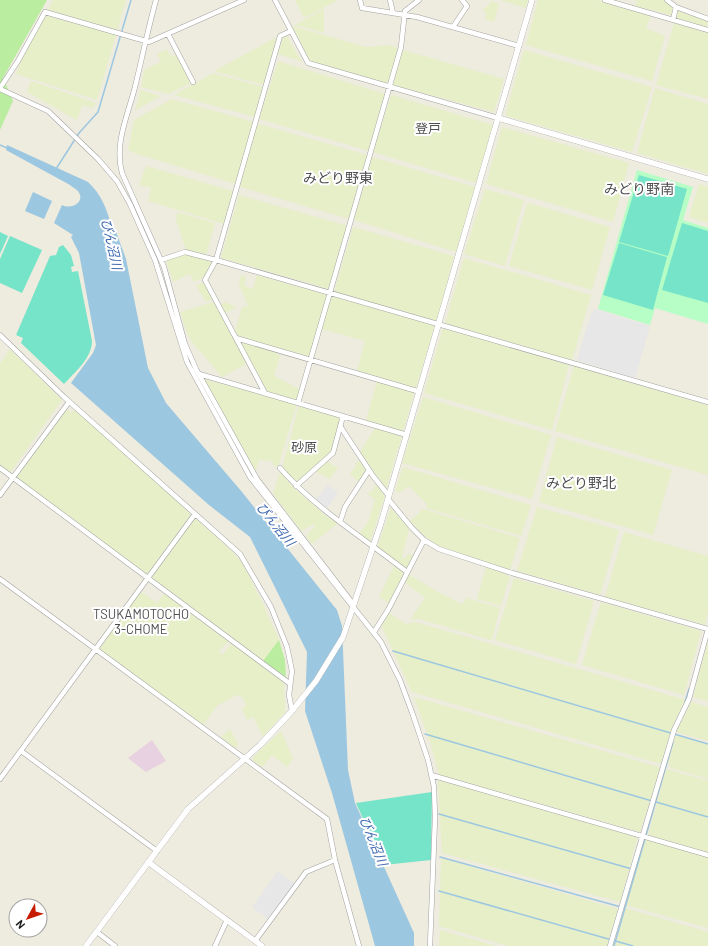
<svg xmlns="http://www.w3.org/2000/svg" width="708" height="946" viewBox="0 0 708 946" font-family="Barlow,'Noto Sans JP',sans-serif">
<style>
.industrial{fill:#e8d1e0}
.farmland{fill:#e7efc8}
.grass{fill:#bbeda0}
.park{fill:#b7fdc6}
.pitch{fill:#76e4c8}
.parking{fill:#e7e7e7}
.water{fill:#9cc7e0}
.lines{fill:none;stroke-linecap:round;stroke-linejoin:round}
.stream{stroke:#9cc7e0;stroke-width:1.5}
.minor-casing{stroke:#a2a2a2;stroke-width:5.5}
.tertiary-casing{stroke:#a2a2a2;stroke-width:6}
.minor{stroke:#fff;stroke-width:4.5}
.tertiary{stroke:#fff;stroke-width:5.5}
.labels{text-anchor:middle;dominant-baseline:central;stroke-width:4;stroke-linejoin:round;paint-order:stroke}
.neighbourhood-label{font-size:13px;fill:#4e4e4e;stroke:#fff}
.water-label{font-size:13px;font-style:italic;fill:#416ab1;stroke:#fff}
.quarter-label{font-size:14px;fill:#4e4e4e;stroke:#fff}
</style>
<rect width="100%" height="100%" fill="#eeebdf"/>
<path class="industrial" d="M152 740 166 761 146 772 128 758Z"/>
<path class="farmland" d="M53 0H126L117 31 50 12 48 10Z
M295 0H338L304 18Z
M500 0H528L526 8Z
M538 0H597L651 16 646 28 665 36 652 81 526 45Z
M637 0H664L673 7 671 15 635 6Z
M492 1 499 4 494 22 484 18 487 15 483 10Z
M324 9V33L295 25Z
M678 11 708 21 707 27 675 18Z
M51 16 116 35 97 100 16 74 21 60 43 20 45 17Z
M674 23 708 33V99L656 85Z
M292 26 366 47 388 45 399 48 389 84 310 61Z
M287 36 298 56 303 62 278 54 283 38Z
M277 37 264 85 214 71Z
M167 49 171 57 177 54 192 82 169 94 141 87 144 70 161 62 157 54Z
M403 50 504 79 494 112 393 85Z
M524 50 652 87 632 152 506 116V112Z
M278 61 385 94 369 151 259 119Z
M213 73 264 87 255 117 174 95Z
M31 81 96 103 93 108 82 105 77 120 27 92Z
M655 88 708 104V174L637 153Z
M141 90 161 96 135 110Z
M391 95 493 125 476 183 373 152Z
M172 99 254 122 236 184 137 154 128 150 134 120Z
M259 124 367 155 349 219 240 187 257 125Z
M502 127 629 163 613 222 486 184Z
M372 157 475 187 456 252 354 220Z
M146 166 233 191 224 224 148 201 151 188 139 185Z
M699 184 708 187V223L689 217Z
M485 189 524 200 505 266 464 254Z
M239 195 348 226 329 289 221 258Z
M529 203 610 227 592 290 509 266 527 204Z
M177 212 215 223 206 256 186 250 176 220Z
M353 227 454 256 437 321 334 292Z
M185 253 210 260 213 264 204 277 194 282 190 274 173 282 166 260Z
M464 258 591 295 572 360 570 361 445 324Z
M241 275 246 277 244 286 253 289 257 275 327 295 310 356 308 357 238 336 235 331 242 307 248 306 239 284Z
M203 282 213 299 206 302 196 286Z
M331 296 435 325 416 388 357 371 365 341 322 329Z
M214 302 248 363 222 377 192 342 187 333 180 312Z
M227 302 229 304 237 307 225 313 220 304Z
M443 328 569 365 552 430 424 393Z
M239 340 278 353 277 354 280 356 274 376 301 390 297 400 265 391Z
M10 349 62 400 10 473 0 465V364Z
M574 366 708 405V475L555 431Z
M203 379 297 404 278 467 272 464 273 461 259 460 255 473Z
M377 381 414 393 403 432 366 420Z
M423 397 551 435 532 499 402 463Z
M299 405 341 417 331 453 296 484 282 468Z
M66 409 71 413 74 409 191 514 149 573 146 574 17 479V476Z
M375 428 402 436 386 489 360 452Z
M557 437 672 470 653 535 539 502Z
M360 460 368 470 359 482 350 474 356 466 355 464Z
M326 461 338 468 330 479 315 471Z
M403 467 531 505 521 536 426 508 427 504 409 486 399 493 395 490Z
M280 472 294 488 326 516 338 523 312 544 306 536 315 526 314 524 301 531 273 494Z
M376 483 385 496 370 542 359 534 368 522 375 500 366 492H372Z
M537 507 619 530 600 595 517 571Z
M391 508 409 529 402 557 405 559 408 553 414 557 408 569 377 547Z
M423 509 520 538 510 570 442 547 430 541 410 521Z
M193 519H196L232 551 243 564 262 602 279 640 263 661 152 579 151 576Z
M624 532 708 556V611L705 625 605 597Z
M395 564 405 571 389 603 379 597Z
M486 567 510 576 501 606 477 599Z
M408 574 436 591 462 604 467 598 500 608 492 639 490 640 419 619 410 620 425 598 405 582Z
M514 578 594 601 576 664 495 640Z
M140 591 157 603 164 594 229 641 219 651 222 655 232 643 280 679 284 684 285 712 263 736 253 717 247 720 242 709 246 705 242 697 237 695 218 705 204 724 202 725 100 649V646Z
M601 602 701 631 684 695 582 665Z
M389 613 406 624 415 622 686 700 673 725 661 764 412 692 381 625Z
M708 641V701L693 697Z
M414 697 659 767 660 769 640 832 439 775 430 742Z
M691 702 708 707V741L676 732Z
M230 729 238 745 235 748 221 737Z
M281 731 293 759 287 767 272 755 262 767 253 761V757Z
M676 734 708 743V779L671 768 668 763Z
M666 769 708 781V853L648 836Z
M438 779 638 836 620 902 442 853Z
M645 839 708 857V928L626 905Z
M441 858 618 909 607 946H508L439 926Z
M625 908 708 932V946H615Z
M440 930 496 946H439Z"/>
<path class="grass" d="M0 0H47L3 78 13 101 0 130Z
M279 640 285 660 286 677 263 661Z"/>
<path class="park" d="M637 170 693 187 683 220 708 228V324L655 308 650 325 598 309Z"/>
<path class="pitch" d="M639 175 687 189 668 256 619 242Z
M682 223 708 231V303L662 290Z
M0 232 8 236 0 254Z
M10 236 42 250 22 293 0 283V259Z
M619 243 667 257 653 310 603 295Z
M63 245 71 255 74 266 71 267 72 272 78 271 92 341C92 358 75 372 64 384L21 343 23 338 16 335 50 256 56 255 59 247Z
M432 792 431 860 384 865 356 803Z"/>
<path class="parking" d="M595 309 650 326 635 378 577 360 591 313Z
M328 484 338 493 326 509 315 500Z
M278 871 295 884 269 920 252 907Z"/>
<path class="water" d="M7 145 88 182C102 195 106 208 112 227L115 229 126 259 148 368 166 403 242 492 337 610 342 626 348 770 355 803 414 933V946H375L332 793 305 711 307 652 250 537 209 505 71 383 93 353 96 345 79 253 71 237 73 235 54 223 62 205C72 210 86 202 78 191 76 189 72 187 70 185L6 150Z
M33 192 52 201 44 219 25 211Z"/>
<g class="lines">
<path class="stream" d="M0 145 7 148
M56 169 79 133 98 112 131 0
M393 651 708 744
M685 702 689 689
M425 734 652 801
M656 802 708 817
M439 814 632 869
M440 857 621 907
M439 891 633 946
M614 946 673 742"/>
<defs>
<path id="minor" d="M156 0C148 29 142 58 135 87 128 115 114 143 122 173L164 267 185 344 196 369 257 479 354 605
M275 0 308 63 498 118
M360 0 362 8 417 17 519 46
M390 0 393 13
M605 0 708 30
M667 0 676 7 708 19
M673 20 676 7
M453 27 467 6 462 0
M168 34 193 82
M0 88 18 61 45 12 149 42 244 0
M0 89 48 111 98 159 117 181 130 204 155 260 187 362 250 477 381 642 400 680 413 715 428 760 434 787 435 818 430 946
M161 260 185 252 216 260 708 402
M0 335 64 397 240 554 271 607 287 647 292 671 289 695 292 711
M236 338 417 391 419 393
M199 374 407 435
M265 393 205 280 216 260 280 36 291 31
M298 403 401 47 405 11 419 0
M340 426 373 476 389 496
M0 468 289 683
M280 468C317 510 364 538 407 572
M296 486 333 453 343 416
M0 495 69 402
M388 499 412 528 424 540 439 549 512 573 708 629
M340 522 345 507 369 470
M0 579 327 819 335 860 359 946
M374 632 388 610 424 540
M21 751 157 851
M431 775 708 855
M0 779 195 514
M97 932 115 946
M255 941 306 872 335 860
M215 946 227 920
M610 946 674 730 689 699 708 629"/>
<path id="tertiary" d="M498 118 708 179
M148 862 262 946
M86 946 188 809 260 745 292 711 316 681 343 637 381 523 532 0"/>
</defs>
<use href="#minor" class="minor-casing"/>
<use href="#tertiary" class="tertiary-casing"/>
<use href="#minor" class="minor"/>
<use href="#tertiary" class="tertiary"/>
</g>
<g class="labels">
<g class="neighbourhood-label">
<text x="428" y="128">登戸</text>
<text x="304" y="447">砂原</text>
<text x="141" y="614">TSUKAMOTOCHO<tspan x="141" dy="15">3-CHOME</tspan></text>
</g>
<g class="water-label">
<text transform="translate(112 244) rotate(77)">びん沼川</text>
<text transform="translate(276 524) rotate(51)">びん沼川</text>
<text transform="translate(374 841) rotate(68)">びん沼川</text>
</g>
<g class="quarter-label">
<text x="338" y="177">みどり野東</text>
<text x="639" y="188">みどり野南</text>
<text x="581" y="482">みどり野北</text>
</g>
</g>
<g transform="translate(28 918) rotate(230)"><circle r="19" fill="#ffffff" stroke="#a4a4a4"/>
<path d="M0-3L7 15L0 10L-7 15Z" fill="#c61b00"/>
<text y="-6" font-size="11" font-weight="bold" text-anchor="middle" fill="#1b1b1b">N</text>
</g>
</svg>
